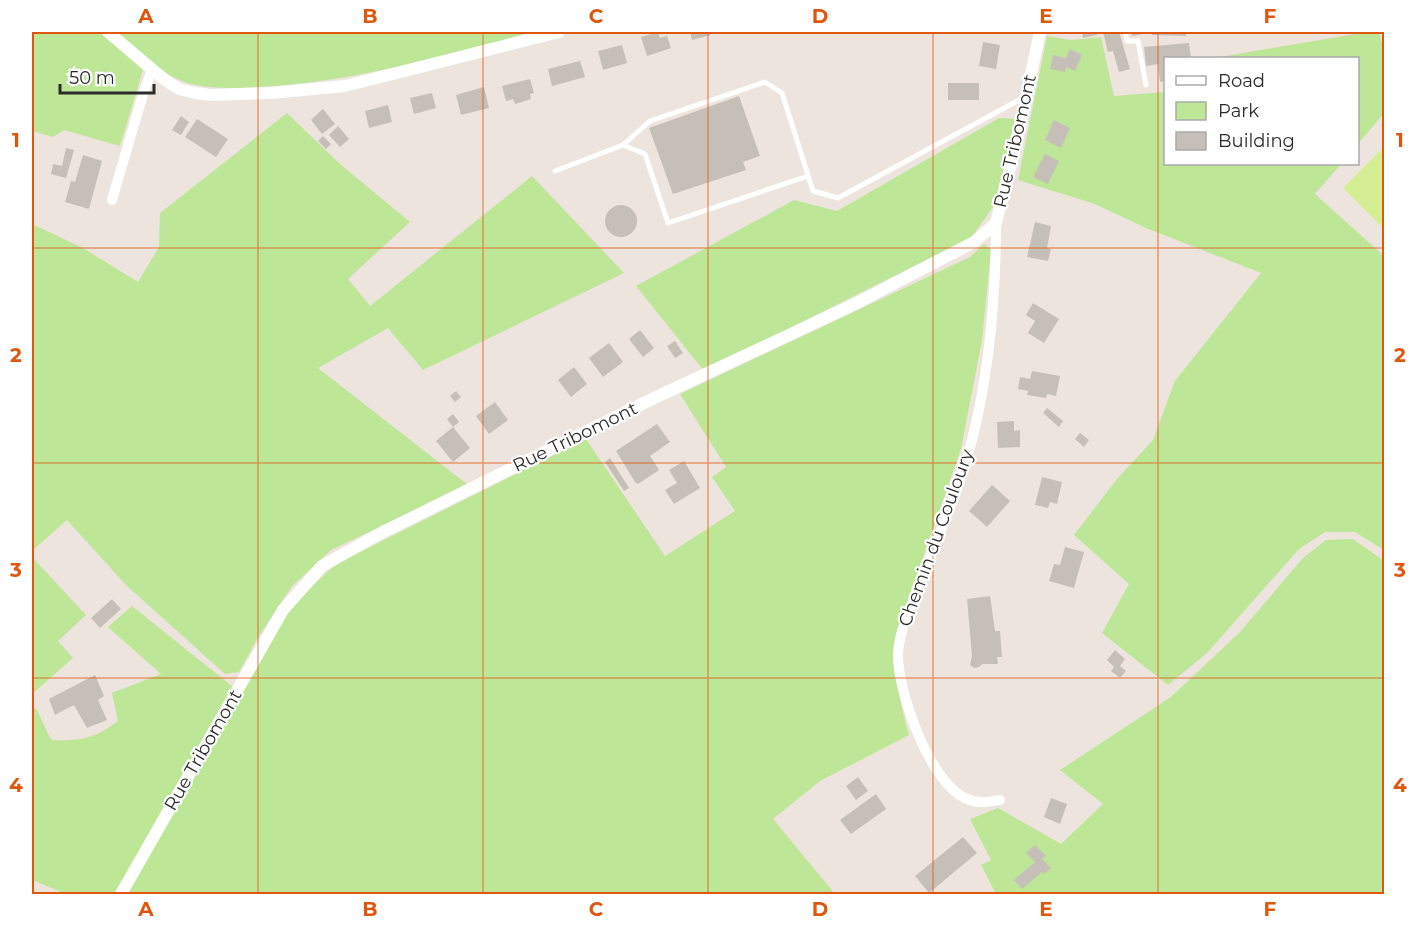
<svg xmlns="http://www.w3.org/2000/svg" width="1416" height="926" viewBox="0 0 1416 926" font-family="Montserrat,sans-serif">
<style>
.green{fill:#bee697}
.pitch{fill:#d5ed93}
.building{fill:#c6bfb8}
.lines{fill:none;stroke-linecap:round;stroke-linejoin:round}
.service{stroke:#fff;stroke-width:5}
.minor{stroke:#fff;stroke-width:10}
.tertiary{stroke:#fff;stroke-width:12}
.grid{fill:none;stroke:#df570e;stroke-width:1.5;stroke-opacity:0.55}
.labels{text-anchor:middle;dominant-baseline:central;stroke-width:4.5;stroke-linejoin:round;paint-order:stroke}
.street-label{font-size:18px;fill:#2b2b2b;stroke:#fff}
.neatline{fill:none;stroke:#df570e;stroke-width:2}
.grid-label{font-size:20px;text-anchor:middle;font-weight:bold;fill:#df570e}
</style>
<rect width="100%" height="100%" fill="#ede4dd"/>
<path class="green" d="M32 32H100L143 70 120 146 64 130 53 137 32 131Z
M117 32H532C442 56 352 82 259 87 235 88 205 90 182 81 157 71 137 49 117 32Z
M1366 32H1379L1384 52V113L1358 144V58H1214Z
M1047 36 1071 40 1101 37 1114 96 1165 92 1166 164H1341L1315 194 1384 256V550L1355 532H1325L1299 549 1207 653 1168 685 1102 633 1129 584 1074 535 1117 479 1153 440 1175 381 1261 273 1146 228 1095 204 1018 180Z
M287 113 340 164 410 222 348 279 370 306 532 176 624 273 423 370 388 328 318 368 468 485 331 550 292 586 257 639 239 672 225 674 126 585 67 520 32 551V224L83 248 138 282 159 247 160 213Z
M999 118 1015 119 997 201 972 237 704 371 636 286 794 200 837 211Z
M984 244 991 250 982 340 961 449 895 637C894 673 899 700 909 735L820 781 773 819 835 894H66L32 880V706L37 710 51 740C80 741 94 739 118 721L112 693 161 674 108 627 132 606 233 687 291 606 336 564 586 439 665 556 735 511 712 477 726 467 680 394 970 257Z
M1353 539 1384 561V894H996L981 865 991 860 970 819 998 808 1061 844 1103 804 1060 770 1171 697 1240 632 1303 558 1326 540Z
M32 557 86 615 58 641 73 658 32 694Z"/>
<path class="pitch" d="M1384 147V229L1343 188Z"/>
<path class="building" d="M658 32 660 38 667 36 671 48 647 56 641 37Z
M690 32H710L711 35 692 40Z
M1082 32H1096L1097 35 1083 38Z
M1103 32H1119L1130 69 1119 72 1113 51 1108 52Z
M1131 32H1148V33L1132 36Z
M1152 32H1186V36L1152 35Z
M983 42 1000 45 996 69 979 66Z
M1189 43 1191 58H1166V81L1160 82 1158 64 1146 66 1144 47Z
M622 45 627 63 603 70 598 51Z
M1070 49 1082 55 1075 71 1066 67 1065 72 1050 69 1053 55 1066 58Z
M580 61 585 77 552 86 548 69Z
M530 79 534 93 530 94 531 99 515 104 513 99 506 101 502 86Z
M948 83H979V100H948Z
M484 87 489 108 461 115 456 95Z
M432 93 436 108 414 114 410 98Z
M739 96 760 156 743 162 746 170 673 194 649 128Z
M388 105 392 122 369 128 365 111Z
M323 109 335 124 322 134 311 120Z
M181 116 189 122 181 135 172 130Z
M197 119 228 139 216 157 185 137Z
M1054 120 1070 128 1061 148 1045 140Z
M338 126 349 139 340 147 329 135Z
M323 136 331 144 326 149 318 141Z
M66 148 74 150 66 178 51 174 53 164 62 166Z
M1045 154 1059 161 1048 184 1033 177Z
M83 155 102 161 89 209 65 202 71 181 75 182Z
M605 221a16 16 0 1 1 32 0a16 16 0 1 1-32 0Z
M1035 222 1051 226 1047 248 1051 249 1048 261 1027 257Z
M1033 303 1059 319 1044 343 1028 333 1035 321 1026 315Z
M640 330 654 348 643 357 629 339Z
M675 341 683 353 675 358 667 346Z
M609 343 623 362 603 377 589 358Z
M574 367 587 384 571 397 558 380Z
M1032 371 1060 376 1056 396 1047 394 1046 398 1027 395 1028 391 1018 389 1020 377 1030 379Z
M456 391 461 397 455 402 450 396Z
M495 402 508 420 489 434 476 416Z
M1047 408 1063 421 1059 427 1043 413Z
M453 414 459 422 453 427 447 419Z
M1014 421V431L1020 430V447L998 448 997 422Z
M657 424 670 442 650 456 659 470 638 484 635 482 616 451Z
M453 427 470 448 453 462 436 441Z
M1080 433 1089 440 1084 447 1075 439Z
M610 458 629 488 624 491 605 462Z
M684 461 700 488 674 504 665 490 677 483 669 470Z
M1042 477 1062 482 1057 504 1050 502 1048 508 1035 505Z
M992 485 1010 501 987 527 969 511Z
M1065 547 1084 552 1074 588 1049 581 1054 564 1060 565Z
M990 596 995 631H1000L1002 657H997L998 664H982L979 667 974 668 970 665 972 656 967 599Z
M112 599 121 609 100 628 91 618Z
M1115 650 1125 659 1120 666 1126 671 1120 678 1111 671 1114 667 1107 660Z
M95 675 104 696 98 700 107 720 87 728 74 705 55 715 49 699Z
M858 777 868 791 856 800 846 786Z
M876 794 886 809 851 834 840 820Z
M1051 798 1067 804 1060 824 1044 817Z
M963 837 977 853 929 893 915 876Z
M1035 845 1046 856 1042 859 1051 868 1044 874 1042 872 1022 889 1014 880 1035 862 1026 853Z"/>
<g class="lines">
<path class="service" d="M1125 32 1127 41H1138L1146 85
M623 145 645 154 668 223 808 176
M555 171 623 145 650 121 765 82 782 93 813 191 838 198 1023 98"/>
<path class="minor" d="M112 200 143 94 152 70
M996 223C996 306 987 404 959 483 946 519 931 554 918 589 910 610 899 632 898 654 897 690 930 783 965 798 977 804 987 802 1000 800"/>
<path class="tertiary" d="M108 32 165 80 179 89 195 93 211 95 271 93 345 86 559 32
M121 894 283 610 322 566 383 532 650 400 855 304 974 242 996 223 1015 148 1040 32"/>
</g>
<path class="grid" d="M258 32V894M483 32V894M708 32V894M933 32V894M1158 32V894M32 248H1384M32 463H1384M32 678H1384"/>
<g class="labels">
<g class="street-label">
<text transform="translate(1015 141) rotate(-77)">Rue Tribomont</text>
<text transform="translate(575 437) rotate(-26)">Rue Tribomont</text>
<text transform="translate(936 538) rotate(-70)">Chemin du Couloury</text>
<text transform="translate(203 750) rotate(-60)">Rue Tribomont</text>
</g>
</g>
<rect width="1416" height="926" fill="none" stroke="#ffffff" stroke-width="66"/>
<rect x="1164" y="57" width="195" height="108" fill="#ffffff" stroke="#aaaaaa" stroke-width="1.5"/>
<rect x="1176" y="76" width="30" height="9" fill="#ffffff" stroke="#aaaaaa" stroke-width="1.5"/>
<text x="1218" y="87" font-size="18" fill="#2b2b2b">Road</text>
<rect x="1176" y="102" width="30" height="18" fill="#bee697" stroke="#aaaaaa" stroke-width="1.5"/>
<text x="1218" y="117" font-size="18" fill="#2b2b2b">Park</text>
<rect x="1176" y="132" width="30" height="18" fill="#c6bfb8" stroke="#aaaaaa" stroke-width="1.5"/>
<text x="1218" y="147" font-size="18" fill="#2b2b2b">Building</text>
<path d="M60 84v9h94v-9" fill="none" stroke="#2b2b2b" stroke-width="3"/>
<text x="69" y="84" font-size="18" fill="#2b2b2b" stroke="#ffffff" stroke-width="4.5" paint-order="stroke">50 m</text>
<rect x="33" y="33" width="1350" height="860" class="neatline"/>
<g class="grid-label">
<text x="146" y="23">A</text>
<text x="370" y="23">B</text>
<text x="596" y="23">C</text>
<text x="820" y="23">D</text>
<text x="1046" y="23">E</text>
<text x="1270" y="23">F</text>
<text x="16" y="147">1</text>
<text x="1400" y="147">1</text>
<text x="16" y="362">2</text>
<text x="1400" y="362">2</text>
<text x="16" y="577">3</text>
<text x="1400" y="577">3</text>
<text x="16" y="792">4</text>
<text x="1400" y="792">4</text>
<text x="146" y="916">A</text>
<text x="370" y="916">B</text>
<text x="596" y="916">C</text>
<text x="820" y="916">D</text>
<text x="1046" y="916">E</text>
<text x="1270" y="916">F</text>
</g>
</svg>
